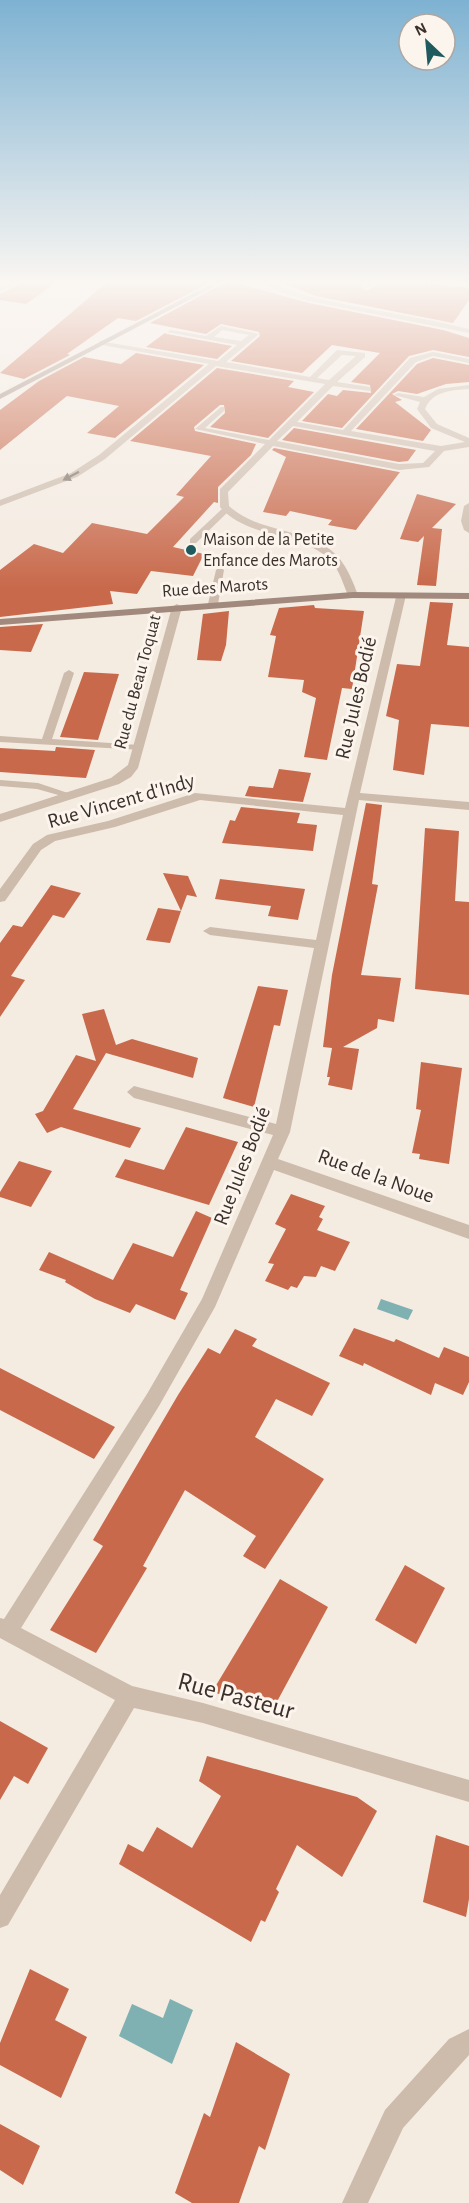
<svg xmlns="http://www.w3.org/2000/svg" width="469" height="2203" viewBox="0 0 469 2203" font-family="'Alegreya Sans',sans-serif">
<style>
.water{fill:#7fb0b2}
.building{fill:#c8694b}
.lines{fill:none;stroke-linecap:round;stroke-linejoin:round}
.lane{fill:#cdbbac;fill-rule:evenodd}
.street{fill:#cdbbac;fill-rule:evenodd}
.secondary{fill:#a18a7d;fill-rule:evenodd}
.oneway{fill:#7d6f65}
.poi-dot{fill:#1f5a5e;stroke:#fbf5ee;stroke-width:2}
.labels{text-anchor:middle;dominant-baseline:central;stroke-width:6;stroke-linejoin:round;paint-order:stroke}
.far-poi-label{font-size:18px;fill:#3b302b;stroke:#fbf5ee;text-anchor:start}
.far-street-label{font-size:18px;fill:#3b302b;stroke:#fbf5ee}
.street-label{font-size:21px;fill:#3b302b;stroke:#fbf5ee}
.near-street-label{font-size:26px;fill:#3b302b;stroke:#fbf5ee}
</style>
<rect width="100%" height="100%" fill="#f4ebe1"/>
<path class="water" d="M381 1299 413 1310 408 1320 377 1309Z
M170 1999 193 2010 172 2064 119 2036 132 2004 163 2018Z"/>
<path class="building" d="M28 280H59L26 304 0 300V294Z
M110 280H215L136 321 118 318 67 354 70 355 24 379 0 373Z
M275 280H369L362 286 364 290H369L382 280H406L469 288V300L453 323 316 296Z
M228 281 309 303 443 330 469 338V357L433 350 409 356 342 428 302 421 328 394 337 396 343 390 371 393 370 385 351 382 380 353 332 345 302 373 231 361 260 336 259 332 221 324 206 334 150 323Z
M165 333 167 334 232 346 217 359 146 347Z
M136 353 204 365 115 438 87 433 119 406 67 396 0 450V410L39 381 84 357 121 364Z
M433 358 469 365V382L446 384 417 394 398 391 392 394 402 400 395 402 431 430 423 441 356 429 417 364Z
M217 368 294 381 288 387 314 392 268 438 210 427 225 413 224 405H220L194 427 195 431 256 444 251 455 218 487V503L214 502 173 547 204 554 193 576 151 571 137 594 110 591 113 604 0 617V570L34 544 63 553 92 523 147 534 184 497 176 495 211 456 130 441Z
M294 428 416 450 408 461 399 462 282 440Z
M274 448 399 472H400L356 530 328 525 332 520 290 511 286 516 263 512 286 457 272 450Z
M417 494 456 504 432 528 442 529 436 586 417 585 424 536 418 542 400 539Z
M430 602 453 603 447 645 469 647V727L431 724 424 775 393 770 399 720 386 716 397 664 420 666Z
M314 605 315 608 364 611 352 689 342 688 327 760 304 757 316 698 302 692 304 680 268 677 276 636 270 635 279 608Z
M229 611 226 645 221 661 197 660 203 614Z
M43 624 31 652 0 650V627Z
M84 672 119 674 98 740 60 737Z
M56 747 95 750 86 778 0 772V748L55 751Z
M279 769 311 773 303 802 245 796 249 786 273 788Z
M366 803 382 805 372 884 378 885 361 975 401 978 394 1022 378 1019 377 1028 343 1047 359 1049 352 1090 328 1085 330 1077H327L332 1048 323 1047 332 975Z
M241 807 300 813 297 823 317 825 313 851 222 843 230 820 235 821Z
M425 828 459 831 455 901 469 902V995L415 989Z
M163 873 188 876 197 897 187 895 181 911Z
M220 879 305 889 298 920 268 916 271 906 215 899Z
M51 885 81 893 64 918 53 915 11 976 25 980 0 1017V943L13 925 22 927Z
M158 908 181 911 170 943 146 940Z
M258 986 288 990 280 1026 274 1025 254 1107 223 1098Z
M104 1009 116 1045 132 1039 198 1058 193 1078 106 1053 73 1109 141 1128 130 1148 61 1127 47 1133 35 1114 43 1111 76 1055 96 1061 82 1014Z
M421 1062 462 1068 449 1164 419 1159 420 1154 412 1153 421 1110 416 1109Z
M186 1127 238 1142 209 1205 115 1177 125 1159 164 1170Z
M19 1161 52 1171 31 1207 0 1197V1192Z
M291 1194 325 1206 319 1217 323 1219 317 1230 350 1242 335 1271 321 1266 316 1277 304 1276 297 1288 291 1286 288 1290 265 1281 274 1264 268 1263 286 1229 275 1224Z
M196 1211 212 1218 180 1290 188 1293 175 1320 136 1304 130 1313 95 1299 65 1282 66 1280 39 1270 49 1252 113 1280 133 1243 173 1257Z
M354 1328 394 1342 396 1339 439 1358 444 1347 469 1357V1382L463 1395 435 1383 431 1395 364 1363 363 1366 339 1356Z
M235 1329 257 1339 252 1346 330 1383 312 1416 276 1399 255 1437 324 1479 265 1569 243 1556 256 1536 185 1490 143 1566 147 1568 96 1653 50 1630 103 1546 93 1540 178 1395 208 1348 220 1354Z
M0 1368 115 1427 94 1459 0 1410Z
M405 1565 445 1588 416 1644 375 1620Z
M280 1579 328 1607 273 1709 212 1692Z
M0 1721 48 1748 28 1784 14 1776 0 1800Z
M207 1756 357 1797 377 1811 342 1877 297 1845 276 1889 279 1892 265 1922 261 1920 251 1942 119 1864 128 1844 143 1852 157 1827 192 1848 221 1796 199 1781Z
M436 1835 469 1846V1899L466 1917 423 1902Z
M30 1969 69 1989 55 2020 87 2037 61 2098 0 2065V2043Z
M236 2042 290 2074 265 2150 259 2146 239 2203H192L175 2193 204 2113 210 2117Z
M0 2124 40 2146 23 2185 0 2170Z"/>
<g class="lines">
<path class="lane" d="M224 507 231 509 196 543H190V539Z
M220 567 224 570 218 604 213 607 208 604 216 570Z
M69 670 74 673 52 739 139 745 143 746V750L0 742V736L42 739 64 673Z
M0 780 38 783 74 795 69 798 37 789 0 786Z"/>
<path class="street" d="M18 280H26L0 292V287Z
M253 280C273 280 294 293 315 298 366 310 418 316 469 329V333L309 301 280 292Z
M373 280H380L368 288H364V286Z
M221 326 259 334 226 362 310 377 337 350 365 353V357L337 382 370 387V391L333 386 297 422 343 430 410 358 433 352 469 359V363L433 356 416 362 351 431 441 446 465 442 431 428 417 409 420 402 394 395 398 393 424 397 438 389 469 385V389C452 390 432 391 425 409L437 424 469 438V447L444 451 429 467 399 470 273 446 228 492 229 506C260 535 313 527 339 558 348 569 353 582 358 595L357 597H349C343 585 340 570 330 560 300 530 249 540 220 507V489L265 444 195 429 221 407H224V411L205 428 269 440 325 384 216 366 105 459 77 477 0 506V500L71 473 99 455 209 364 102 345 99 341 218 361 237 345 167 332 171 330 206 336ZM222 330 249 335 241 341 214 337ZM342 355 356 356 329 380 317 378ZM293 426 435 451 423 463 399 464 277 441Z
M469 503V533L464 530 461 521 464 506Z
M397 593 406 595 360 793 469 802V810L359 800 290 1132 278 1159 469 1225V1239L274 1170 215 1307 159 1406 21 1628 132 1686 203 1703 469 1780V1802L203 1723 134 1708 8 1925 0 1928V1895L115 1700 0 1638V1618L4 1619 147 1394 202 1299 273 1135 134 1098 127 1092 134 1086 276 1124 314 948 210 935 203 931 210 927 316 940 343 815 200 800 115 827 55 841 41 850 5 901 0 902V889L33 844 47 835 108 821 195 793 345 808Z
M177 604 182 607 138 768 131 777 119 784 0 822V814L111 778 128 765 172 607Z
M469 2029V2055L403 2128 368 2203H342L385 2110 449 2039Z"/>
<path class="secondary" d="M219 280H227L0 399V394Z
M353 592 469 593V599L353 598 0 625V619Z"/>
</g>
<defs><path id="oneway-solid" d="M-6-.8H1V-3.2L6.5 0L1 3.2V.8H-6Z" transform="scale(1.5)"/></defs>
<use class="oneway" href="#oneway-solid" transform="translate(71 476) rotate(152)"/>
<linearGradient id="sky" x2="0" y2="1"><stop stop-color="#7eb2d2"/><stop offset="0.48" stop-color="#faf6f2"/><stop offset="1" stop-color="#faf6f2" stop-opacity="0"/></linearGradient>
<rect width="469" height="588" fill="url(#sky)"/>
<circle class="poi-dot" cx="191" cy="550" r="6"/>
<g class="labels">
<g class="far-poi-label">
<text x="203" y="540">Maison de la Petite<tspan x="203" dy="21">Enfance des Marots</tspan></text>
</g>
<g class="far-street-label">
<text transform="translate(215 588) rotate(-4)">Rue des Marots</text>
<text transform="translate(138 682) rotate(-75)">Rue du Beau Toquat</text>
</g>
<g class="street-label">
<text transform="translate(356 698) rotate(-77)">Rue Jules Bodié</text>
<text transform="translate(121 801) rotate(-16)">Rue Vincent d'Indy</text>
<text transform="translate(242 1166) rotate(-69)">Rue Jules Bodié</text>
<text transform="translate(376 1176) rotate(20)">Rue de la Noue</text>
</g>
<g class="near-street-label">
<text transform="translate(236 1696) rotate(15)">Rue Pasteur</text>
</g>
</g>
<g transform="translate(427 42) rotate(334)"><circle r="28" fill="#fbf5ee" stroke="#aea6a0" stroke-width="1.5"/>
<path d="M0-4.5L10 22L0 15L-10 22Z" fill="#1f5a5e"/>
<text y="-9" font-size="16" font-weight="bold" text-anchor="middle" fill="#3b302b">N</text>
</g>
</svg>
